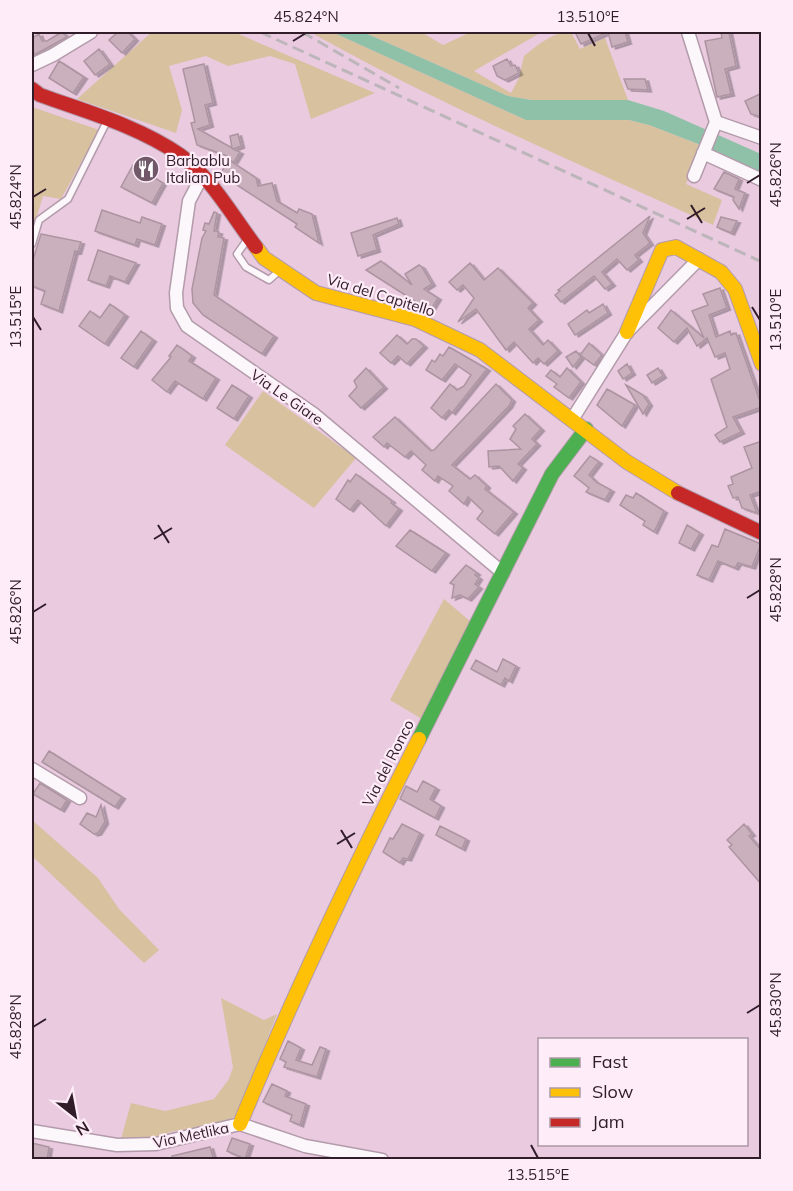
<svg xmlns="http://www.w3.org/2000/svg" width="793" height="1191" viewBox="0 0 793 1191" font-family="Mulish,sans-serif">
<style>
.green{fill:#d7c19f}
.water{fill:#8fc1a8}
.building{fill:#cab0bd;stroke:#ad94a1;stroke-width:1.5;filter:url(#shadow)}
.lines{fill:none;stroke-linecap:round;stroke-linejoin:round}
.lane-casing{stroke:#b39bab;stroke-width:9}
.street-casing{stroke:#b39bab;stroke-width:15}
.fast-casing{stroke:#b39bab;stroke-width:16}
.slow-casing{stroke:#b39bab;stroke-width:16}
.jam-casing{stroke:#b39bab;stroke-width:16}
.lane{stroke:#fcf7fa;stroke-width:6}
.street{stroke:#fcf7fa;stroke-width:12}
.fast{stroke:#4caf50;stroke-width:14}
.slow{stroke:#ffc107;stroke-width:14}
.jam{stroke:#c62828;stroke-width:14}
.rail{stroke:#bcb5ba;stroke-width:3;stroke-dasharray:12 6;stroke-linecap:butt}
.ticks{fill:none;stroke:#311c2a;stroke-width:2}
.labels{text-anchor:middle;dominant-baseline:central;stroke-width:4.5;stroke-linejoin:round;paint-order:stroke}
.poi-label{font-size:15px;fill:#311c2a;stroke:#feecf8;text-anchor:start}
.street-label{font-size:15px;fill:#311c2a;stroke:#feecf8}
.neatline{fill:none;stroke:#311c2a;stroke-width:2}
.ticks-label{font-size:15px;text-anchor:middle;fill:#311c2a}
</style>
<defs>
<filter id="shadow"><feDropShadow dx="3.5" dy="2" stdDeviation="0" flood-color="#0004"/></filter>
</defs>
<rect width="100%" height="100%" fill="#e9cadf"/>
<path class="green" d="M152 32H234L375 93 311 119 295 64 270 56 228 66 206 56 169 66 182 110 176 133 77 99Z
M310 32H332L526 120H629L649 125 703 146 686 184 722 200 713 225C577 163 440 105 310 32Z
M363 32H421L443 45 471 32H542L474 71 511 93 519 78 524 56C538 45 552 32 571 32L580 49 605 38 628 100H531L508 96Z
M32 107 99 130 61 199 43 196 32 232Z
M263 391 356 458 314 508 225 445Z
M444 599 470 621 422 719 390 700Z
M32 820 98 878 119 909 159 950 144 963 32 856Z
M221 998 264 1020 277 1014 237 1115 225 1122 170 1132 155 1139H121L131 1103 165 1111 214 1099 229 1079 233 1067Z"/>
<path class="water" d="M332 32H363L508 96 531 100H628L664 111 761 154V173L706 147 649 125 629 120H526Z"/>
<path class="building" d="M62 32 67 37 34 55 32 38 39 34 42 41H47Z
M118 32H128L135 39 122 53 109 40Z
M575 32H625L628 42 612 47 608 32 581 44Z
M721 32H729L736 66 725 69 731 94 717 97 705 41 722 38Z
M99 49 110 64 95 75 84 61Z
M507 59 511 66 515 65 519 73 505 80 497 76 493 66Z
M59 61 84 77 73 93 49 78Z
M204 64 213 103 205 105 210 125 198 129 232 148 230 136 238 134 241 146 233 149 240 152 234 162 225 159 227 156 197 145 191 123 195 122 183 69Z
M624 79H645L648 90 628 89Z
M762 93V117L751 114 745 101Z
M229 160 256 178 258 186 272 183 277 201 297 213 299 209 312 214 319 243 295 227 297 224 220 174Z
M133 165 163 183 152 203 121 187Z
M724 172 739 179 735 189 745 193 739 209 733 200 734 197 714 189Z
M102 210 140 223 142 217 162 224 155 245 137 239 135 245 95 231Z
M214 212 217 213 214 231 219 232 218 237 224 238 214 295 274 336 262 354 203 315 193 303 192 289 202 238 206 231 203 230 205 223 209 224Z
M650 216 643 233 650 243 635 255 639 260 627 270 617 259 602 272 612 284 605 289 594 276 561 302 555 295 560 291 558 290Z
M721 217 737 221 731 233 717 227Z
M397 218 399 224 373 235 377 250 358 256 351 233Z
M41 234 81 242 78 252 75 251 59 311 41 304 45 291 32 286V263Z
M98 250 136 263 125 282 110 276 106 286 88 280Z
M381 261 412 285 405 274 419 265 422 267 432 284 424 289 438 298 430 311 366 270Z
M470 263 484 280 498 268 533 303 528 308 539 320 529 329 543 345 548 340 558 351 544 364 538 358 533 363 514 342 506 350 476 309 458 322 474 298 463 285 457 290 449 282Z
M720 288 727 308 709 315 716 337 730 331 731 335 736 333 762 407 733 417 741 432 720 442 715 435 727 427 711 379 730 369 725 353 715 357 707 338 697 346 687 328 674 342 658 328 671 310 704 338 692 311 708 305 703 294Z
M110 304 125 315 105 344 79 326 90 311 100 318Z
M603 304 608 313 575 335 568 324 587 310 589 313Z
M141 331 153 340 134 367 121 358Z
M397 335 407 344 412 339H416L424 346 407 364 398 356 391 363 380 353Z
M589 343 602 355 594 365 580 355Z
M177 345 192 356 189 361 216 378 203 399 175 381 167 392 152 380 171 357 169 356Z
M449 347 487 369 452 413 449 410 442 418 431 408 450 384 457 390 464 386 471 375 455 364 442 380 426 370 432 360 435 362 440 354 443 356Z
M576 351 581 357 573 367 566 357Z
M627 364 632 373 623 379 618 371Z
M366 368 384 387 361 408 349 396 357 387 354 381Z
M567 368 581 382 569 398 554 387 557 384 546 376 551 370 560 377Z
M658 368 663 376 652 383 647 375Z
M496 384 512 400 509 406 452 465 470 479 475 475 487 486 485 489 514 512 495 534 477 519 483 511 468 497 464 504 449 491 453 486 438 476 435 481 422 470 426 465 411 451 405 457 387 443 384 447 373 437 395 417 431 451 434 450Z
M232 385 249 396 234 419 217 408Z
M626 385 643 395 649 404 643 414Z
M607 389 635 405 622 426 597 405Z
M525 414 541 429 532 439 537 444 518 464 523 468 513 481 499 466 489 467 488 451 521 449 510 439 516 429 513 426Z
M762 441V491L750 495 757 513 742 508 738 497 733 498 728 486 733 484 731 477 752 468 744 447Z
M590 456 599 462 589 475 596 482 611 490 605 500 586 492 589 488 574 476Z
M356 474 392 501 391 503 399 509 386 526 358 500 350 510 336 499 348 480 350 482Z
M636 493 664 511 654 532 643 525 645 521 620 505 626 495 633 498Z
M687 525 700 533 691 549 679 543Z
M725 529 761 544 752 567 738 563 735 568 718 561 709 580 697 575 712 545 718 547Z
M410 530 446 553 432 571 396 546Z
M466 565 477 573 475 575 479 578 475 584 479 587 468 599 460 595 452 598 454 585 450 583Z
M503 659 516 666 509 681 505 678 501 685 471 669 476 660 497 672Z
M49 751 122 797 115 807 42 762Z
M423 781 436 788 430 799 441 806 435 818 400 799 406 786 417 792Z
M40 783 67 800 61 810 33 794Z
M101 805 105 822 98 833 94 834 80 824 87 813 96 817Z
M402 824 420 833 408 859 403 858 400 863 383 852 390 838 393 839Z
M744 824 752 834 749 836 762 851V885L729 847 732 845 727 840Z
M440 826 466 839 462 849 436 835Z
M288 1041 301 1048 296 1060 312 1065 320 1047 326 1049 317 1077 284 1067 286 1062 280 1059Z
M272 1084 287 1091 285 1096 306 1104 300 1125 290 1121 292 1115 263 1102Z
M232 1138 250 1144 245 1159 227 1151Z
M32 1143 49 1147 47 1160H32Z
M210 1147 214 1160H173L172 1156Z"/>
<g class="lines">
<defs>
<path id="lane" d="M247 240 237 254 246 267 269 280 279 271
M32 244 39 220 68 199 107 121"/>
<path id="street" d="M688 32 716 122 694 176
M32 65 53 55 91 32
M716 122 762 138
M703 153 762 180
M204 179 198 184 189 201 176 293 177 308 187 326 315 415 503 573
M573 418 627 332 699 259
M32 769 80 798
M32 1131 117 1145 156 1144 240 1124 305 1146 382 1160"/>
<path id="fast" d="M419 739 552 474 586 429"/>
<path id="slow" d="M256 247 264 258 316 293 415 319 480 350 627 462 678 493
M627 332 662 250 676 247 721 272 735 289 762 364
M240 1124C294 993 355 865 419 739"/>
<path id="jam" d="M32 89 40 95C87 112 138 126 180 155 211 177 233 217 256 247
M678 493 762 533"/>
</defs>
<use href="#lane" class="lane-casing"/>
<use href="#street" class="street-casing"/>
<use href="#fast" class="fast-casing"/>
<use href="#slow" class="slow-casing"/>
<use href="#jam" class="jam-casing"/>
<use href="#lane" class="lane"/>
<use href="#street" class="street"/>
<use href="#fast" class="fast"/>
<use href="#slow" class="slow"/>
<use href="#jam" class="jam"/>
<path class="rail" d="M260 32 762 262
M302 32 399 88"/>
</g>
<path class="ticks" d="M588 33 595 46M293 41 306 33M747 183 760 175M33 197 46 189M691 205 702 223M687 219 705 208M752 307 760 320M33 317 41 330M158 525 169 543M154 539 172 528M747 598 760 590M33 612 46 604M341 830 352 848M337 844 355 833M747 1013 760 1005M33 1027 46 1019M531 1145 538 1158"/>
<defs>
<symbol id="restaurant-disc" viewBox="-11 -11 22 22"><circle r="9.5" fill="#715969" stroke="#feecf8"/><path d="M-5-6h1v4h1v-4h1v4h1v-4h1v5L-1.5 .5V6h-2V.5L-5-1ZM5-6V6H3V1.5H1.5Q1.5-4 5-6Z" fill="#fff"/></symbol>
</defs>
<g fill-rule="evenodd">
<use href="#restaurant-disc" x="131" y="154" width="30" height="30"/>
</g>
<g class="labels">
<g class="poi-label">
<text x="166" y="160">Barbablu<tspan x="166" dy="17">Italian Pub</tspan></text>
</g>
<g class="street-label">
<text transform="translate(381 295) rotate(17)">Via del Capitello</text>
<text transform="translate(287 397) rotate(35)">Via Le Giare</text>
<text transform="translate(388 763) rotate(-63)">Via del Ronco</text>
<text transform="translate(191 1135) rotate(-12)">Via Metlika</text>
</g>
</g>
<rect width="793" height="1191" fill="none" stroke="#feecf8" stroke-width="66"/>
<rect x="538" y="1038" width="210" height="108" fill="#feecf8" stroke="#ac99a6" stroke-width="1.5"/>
<rect x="550" y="1058" width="30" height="9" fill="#4caf50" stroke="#ac99a6" stroke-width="1.5"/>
<text x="592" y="1068" font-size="18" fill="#311c2a">Fast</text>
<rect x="550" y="1088" width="30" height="9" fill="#ffc107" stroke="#ac99a6" stroke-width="1.5"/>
<text x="592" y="1098" font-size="18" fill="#311c2a">Slow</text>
<rect x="550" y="1118" width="30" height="9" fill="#c62828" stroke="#ac99a6" stroke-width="1.5"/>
<text x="592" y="1128" font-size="18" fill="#311c2a">Jam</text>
<g transform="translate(75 1116) rotate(149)" stroke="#feecf8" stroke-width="4.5" paint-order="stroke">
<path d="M0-4.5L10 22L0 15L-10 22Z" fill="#311c2a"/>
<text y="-9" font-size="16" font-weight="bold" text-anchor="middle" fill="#311c2a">N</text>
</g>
<rect x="33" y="33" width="727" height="1125" class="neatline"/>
<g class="ticks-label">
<text x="306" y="22">45.824°N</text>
<text x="588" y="22">13.510°E</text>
<text transform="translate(776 175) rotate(-90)" y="5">45.826°N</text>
<text transform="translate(16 197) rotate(-90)" y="5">45.824°N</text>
<text transform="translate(16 317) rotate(-90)" y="5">13.515°E</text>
<text transform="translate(776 320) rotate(-90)" y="5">13.510°E</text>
<text transform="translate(776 590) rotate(-90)" y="5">45.828°N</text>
<text transform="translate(16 612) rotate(-90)" y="5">45.826°N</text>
<text transform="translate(776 1005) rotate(-90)" y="5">45.830°N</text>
<text transform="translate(16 1027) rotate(-90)" y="5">45.828°N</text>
<text x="538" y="1180">13.515°E</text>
</g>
</svg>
